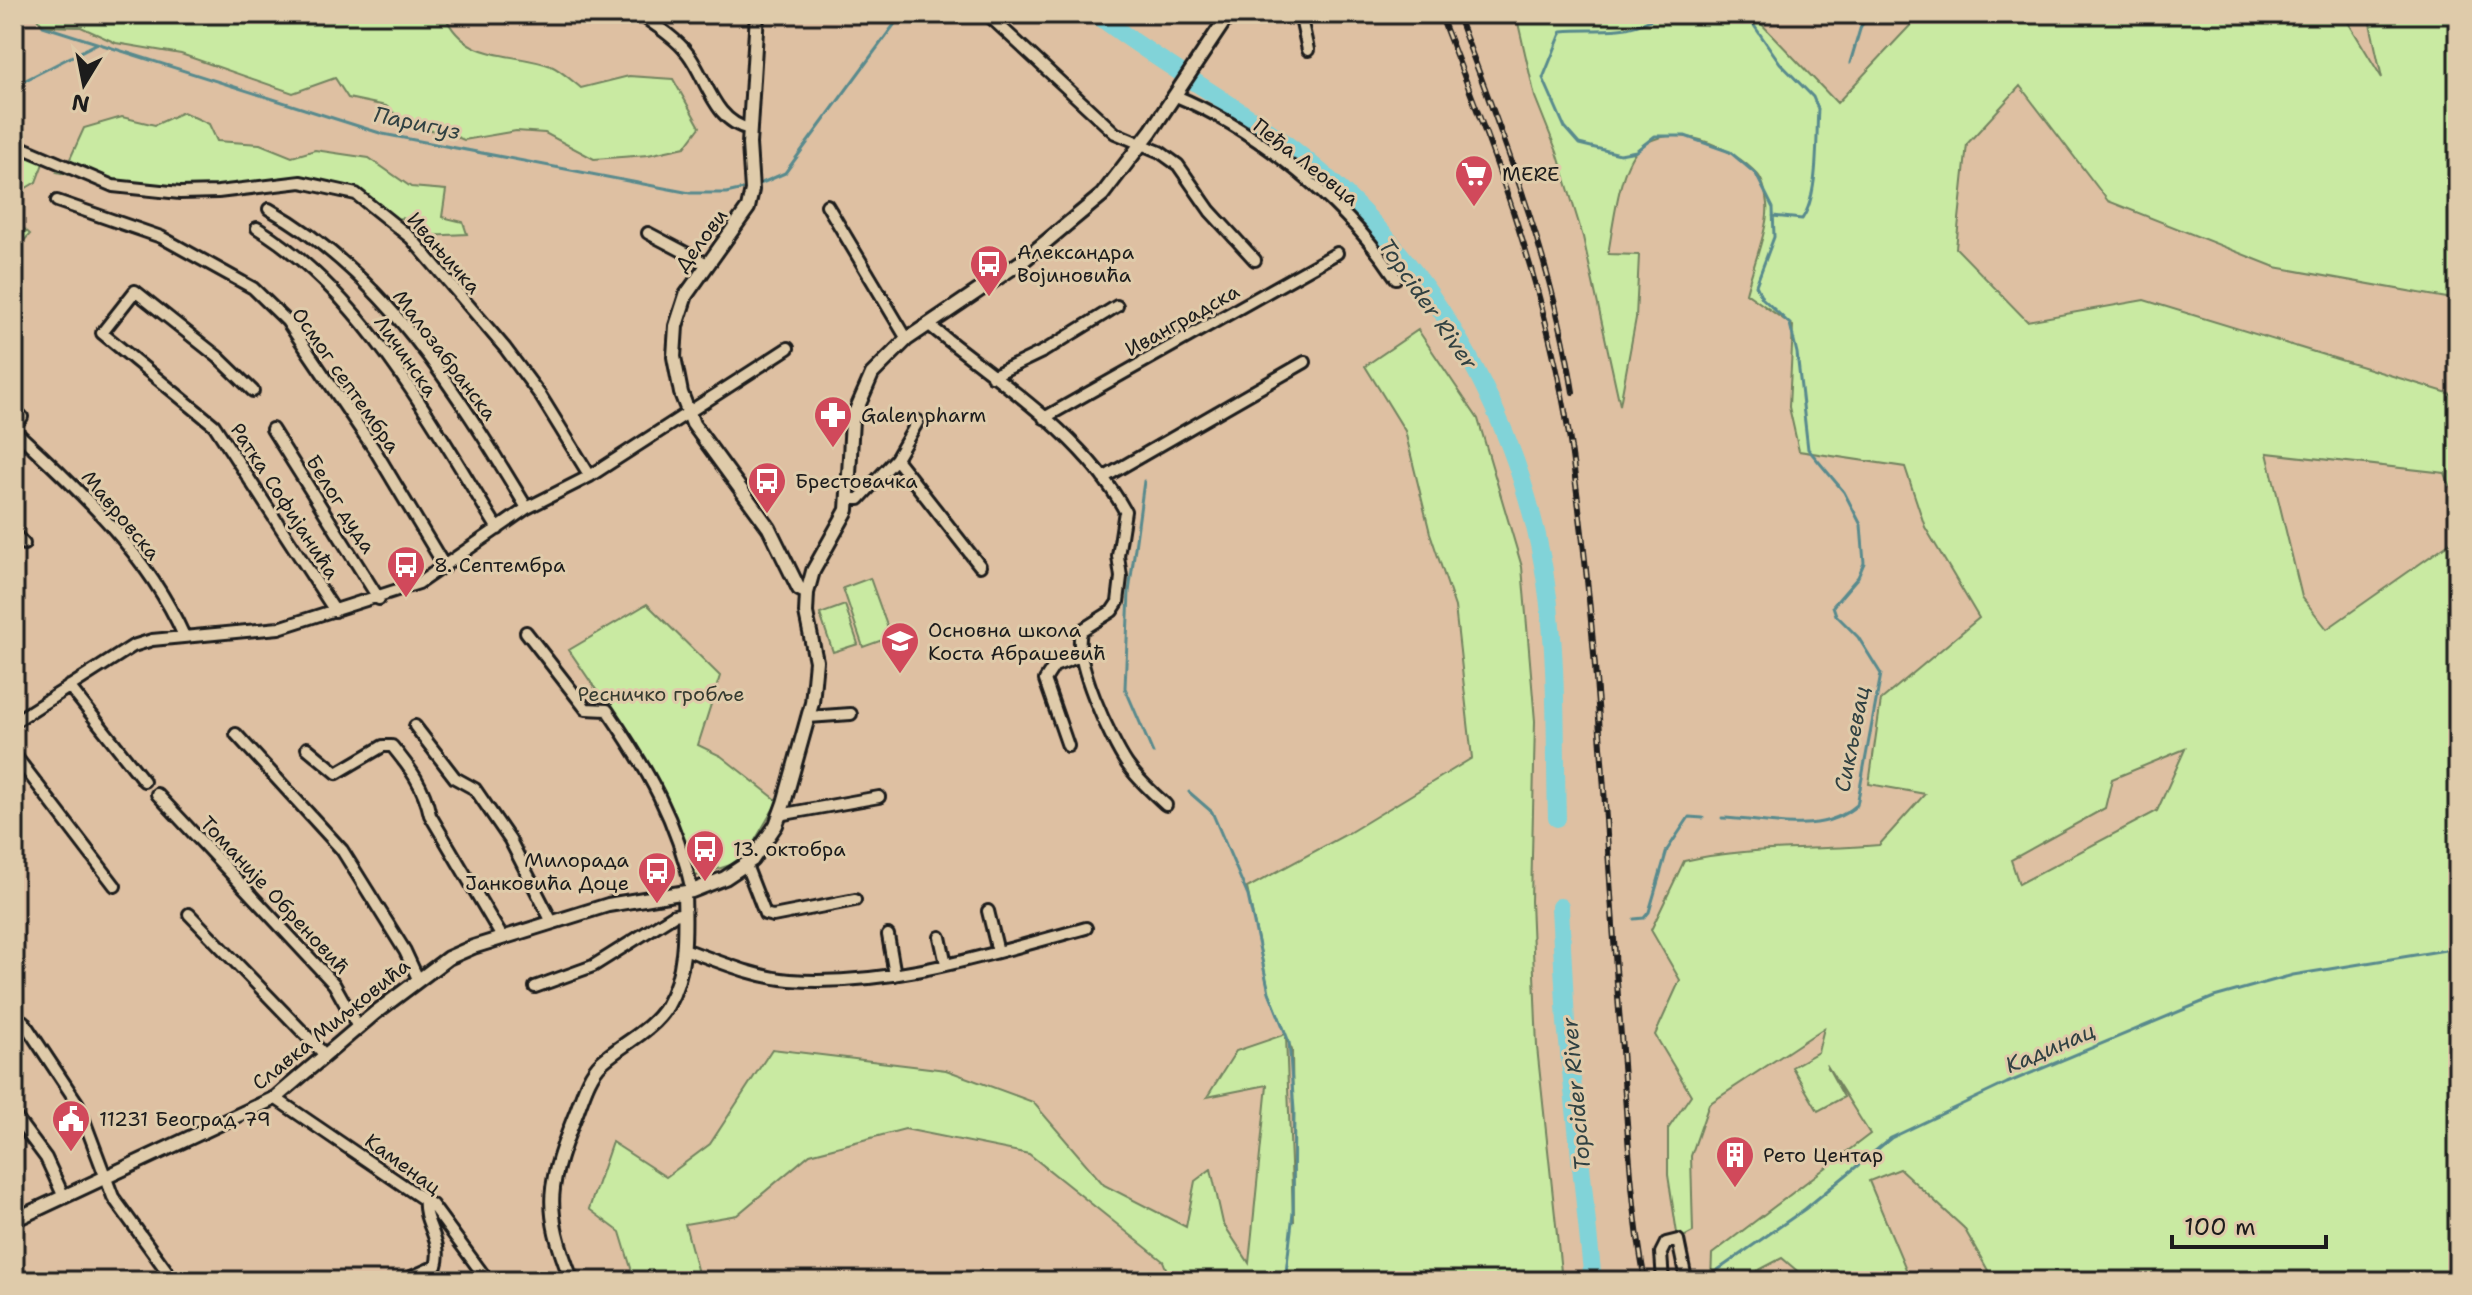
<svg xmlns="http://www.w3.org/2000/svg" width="2472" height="1295" viewBox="0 0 2472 1295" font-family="'Shantell Sans',sans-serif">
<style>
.green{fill:#c9eaa2;stroke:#72835f;stroke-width:2;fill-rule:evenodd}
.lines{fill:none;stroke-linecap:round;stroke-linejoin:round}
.stream{stroke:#598a8d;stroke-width:3}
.river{stroke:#81d3d8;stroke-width:18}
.minor-casing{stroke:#1c1c1c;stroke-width:16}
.tertiary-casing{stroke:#1c1c1c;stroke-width:18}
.minor{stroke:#dfcbaa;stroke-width:10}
.tertiary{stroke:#dfcbaa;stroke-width:12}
.rail-casing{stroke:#1c1c1c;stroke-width:6}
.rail{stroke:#dfcbaa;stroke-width:3;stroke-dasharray:9;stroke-linecap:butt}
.labels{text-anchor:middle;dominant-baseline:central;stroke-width:6;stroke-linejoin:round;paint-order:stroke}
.street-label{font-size:20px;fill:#1c1c1c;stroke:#dfcbaa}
.poi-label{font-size:20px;fill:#1c1c1c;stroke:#dfcbaa;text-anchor:start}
.park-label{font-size:20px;fill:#363b30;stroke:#dfcbaa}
.water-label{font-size:22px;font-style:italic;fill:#304142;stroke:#dfcbaa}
</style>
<rect width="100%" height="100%" fill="#dec0a2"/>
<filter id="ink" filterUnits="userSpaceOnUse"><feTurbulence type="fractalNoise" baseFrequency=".0125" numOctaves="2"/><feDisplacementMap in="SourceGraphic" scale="16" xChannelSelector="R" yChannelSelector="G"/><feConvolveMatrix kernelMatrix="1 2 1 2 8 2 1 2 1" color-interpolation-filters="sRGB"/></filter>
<g filter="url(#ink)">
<path class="green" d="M34 14H444C465 62 508 51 551 66 561 70 572 81 581 88L629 76 673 79 700 127 685 147 648 155 594 159 545 133 516 131 464 140 445 132 410 127 386 106 348 98 335 78 293 93 181 54 116 43 81 27 43 26Z
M1516 14H1752L1837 103 1921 14H2343L2382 78 2368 14H2458V300L2275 267 2108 201 2020 86 1967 144 1956 248 2027 321 2144 300 2458 396V505L2445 473 2267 453 2302 597 2327 629 2458 537V1281H1994L1964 1228 1900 1169 1869 1181 1911 1281H1809L1782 1258 1738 1281H1711L1712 1254 1870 1134 1826 1064 1844 1097 1818 1111 1792 1067 1818 1052 1824 1028 1709 1104 1691 1156 1693 1232 1678 1240 1668 1175V1129L1691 1095 1655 1035 1680 980 1651 930 1684 861C1748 846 1814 851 1879 845L1925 794 1869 784 1881 700 1979 618 1925 527 1905 467 1799 451 1789 407 1793 326 1746 293C1751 272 1770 224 1767 204 1766 195 1764 182 1758 175 1732 146 1671 119 1638 149 1619 167 1613 228 1608 254L1639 255 1636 318 1620 405 1583 237 1557 152 1535 97ZM2185 749 2157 811 2019 884 2011 860 2105 808 2112 779Z
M183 112 209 124 217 141 260 144 292 157 315 150 369 158 411 187 446 190 442 217 463 222 467 234 425 236 421 224 402 218 391 220C331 168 285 194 216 192 161 191 110 185 57 172L70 159 84 128 122 117 155 125Z
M14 144 45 158 36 182 16 194 15 221 30 234 21 244 14 242Z
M1418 330 1478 419 1522 567 1535 721 1531 901 1537 1047 1562 1281H1171L1163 1261 1029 1154 905 1129 810 1154 737 1215 685 1224 700 1281H631L634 1278 620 1232 589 1209 612 1142 666 1177 710 1144 772 1049 946 1070 1033 1102 1104 1185 1186 1227 1195 1181 1211 1169 1223 1223 1249 1263 1267 1085 1207 1097 1236 1051 1286 1034 1269 992 1247 888 1347 834 1472 758 1455 607 1430 533 1405 431 1365 366ZM1286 1037 1292 1050 1294 1222 1293 1213Z
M870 578 891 637 863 647 843 588Z
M647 604 720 676 698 745 721 756 778 801 743 861 693 877 652 772 569 650Z
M845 605 858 644 833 652 820 614Z"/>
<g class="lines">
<path class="stream" d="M1661 14C1625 37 1601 27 1562 31L1543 78 1565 128 1579 144 1620 154 1636 151 1655 136H1685L1730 152 1756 174 1773 208 1774 237 1756 285 1762 298 1790 324 1797 353 1808 449 1844 492 1861 525 1864 563 1858 577 1833 606 1836 615 1858 637 1881 674 1857 805C1819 838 1767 819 1722 818
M1681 14 1697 17 1700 14
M1746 14 1780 63 1813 97 1818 109C1816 138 1819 196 1802 219L1773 216
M43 26 383 134 690 193H726L748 188
M1850 63 1861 26 1870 14
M14 86 96 44
M755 186 785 173 902 14
M1144 481 1129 592 1125 688 1153 753
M1189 792 1212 812 1248 896 1269 992 1289 1042 1294 1110 1293 1213 1285 1281
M1634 919 1644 918 1649 912 1667 850 1689 817 1703 818
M1702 1281 1805 1209 1891 1138 2007 1083 2214 997 2293 975 2458 948"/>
<path class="river" d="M1096 14C1163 66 1239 105 1305 159 1447 274 1539 454 1552 636 1557 696 1555 757 1557 818
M1560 907 1566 1023 1593 1281"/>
<defs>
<path id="minor" d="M639 14C655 25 676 38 688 54 707 79 714 122 750 129
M987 14 1115 133 1160 152 1178 165 1210 211 1255 260
M1300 14 1308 50
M1176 96C1258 130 1347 204 1396 278
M14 144 113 186 180 193 218 192 301 182 356 194 411 238 505 348 540 395 590 476
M57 201 161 237 253 288 287 321 376 452 445 567
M827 205 907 339
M269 209C386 274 459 396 527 508
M257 228C364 293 433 425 498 529
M648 233 707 264
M928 324C996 380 1082 433 1125 511L1118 556 1121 577 1118 602 1112 611 1082 630C1070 655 1112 742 1127 764 1138 780 1152 792 1166 805
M992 376 1044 351 1117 306
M253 391 218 357 135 291 102 333 214 425 335 611
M14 411 22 417 14 425
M1044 418 1337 253
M272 429 379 599
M14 430C79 490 148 554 184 636
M896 459 980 566
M1103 478 1305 362
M850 499H859L896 459 918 421
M14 534 24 544
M526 632 586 709 607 710C648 770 677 820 692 891
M69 686 144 781
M808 717 851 714
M14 722 133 646 152 640 279 628 419 583 527 508 590 476 788 348
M415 726 455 778 475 789 510 840 552 922
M236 734 342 850 405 951 418 979
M1068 746 1045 680 1054 666 1080 656
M307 748 337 773 383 746H392C410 768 424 786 430 815L502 937
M14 754 115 886
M157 794 334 984 358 1027
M779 815 879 797
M746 865 765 914 773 916 855 900
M988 911 998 952
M189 914 325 1055
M888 935 895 975
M940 937 946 964
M684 949C718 961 754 977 790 980 891 987 990 954 1086 928
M535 987 593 966 674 915 685 913
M23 1021 78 1104 113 1197 174 1281
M275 1098 432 1205 488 1281
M14 1115 46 1158 63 1195
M402 1281 436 1266C444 1240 422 1223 425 1199
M1663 1281 1661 1253 1666 1243 1678 1240 1686 1279"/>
<path id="tertiary" d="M757 14 749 144 752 190 748 208 686 295 676 326 674 357 681 393 693 424 769 528 799 589 807 593
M14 1220 275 1098 375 1013 448 958 473 947 608 905 692 891 725 878 752 860 776 825 784 803 812 703 816 661 806 613 807 593 813 571 847 510 852 420 872 374 907 339 1024 260 1102 195 1151 131 1229 14
M572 1281C542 1206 548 1184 577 1111 583 1095 589 1074 602 1062 623 1043 652 1031 667 1006 687 972 685 931 684 893"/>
</defs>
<use href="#minor" class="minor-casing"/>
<use href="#tertiary" class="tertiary-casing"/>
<use href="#minor" class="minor"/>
<use href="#tertiary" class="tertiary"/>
<defs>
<path id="rail" d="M1440 14C1494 151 1546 288 1569 435 1599 633 1605 836 1621 1036 1627 1117 1630 1201 1645 1281
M1457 14C1504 139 1552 260 1573 392"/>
</defs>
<use href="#rail" class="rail-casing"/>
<use href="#rail" class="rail"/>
</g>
</g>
<defs>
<symbol id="supermarket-pin" viewBox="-11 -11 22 30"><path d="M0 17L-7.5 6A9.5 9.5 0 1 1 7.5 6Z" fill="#d1495b" stroke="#dfcbaa"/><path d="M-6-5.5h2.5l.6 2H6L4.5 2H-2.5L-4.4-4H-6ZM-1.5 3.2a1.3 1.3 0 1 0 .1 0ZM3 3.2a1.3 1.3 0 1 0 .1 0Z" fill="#fff"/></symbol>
<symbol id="bus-pin" viewBox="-11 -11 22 30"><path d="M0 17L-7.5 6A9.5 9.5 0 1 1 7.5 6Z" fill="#d1495b" stroke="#dfcbaa"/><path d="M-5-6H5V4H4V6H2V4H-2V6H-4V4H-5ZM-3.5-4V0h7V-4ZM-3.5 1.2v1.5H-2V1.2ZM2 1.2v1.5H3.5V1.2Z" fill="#fff"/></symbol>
<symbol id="pharmacy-pin" viewBox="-11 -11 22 30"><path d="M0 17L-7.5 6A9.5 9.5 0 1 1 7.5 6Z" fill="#d1495b" stroke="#dfcbaa"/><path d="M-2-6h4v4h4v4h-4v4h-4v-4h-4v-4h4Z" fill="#fff"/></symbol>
<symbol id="school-pin" viewBox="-11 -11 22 30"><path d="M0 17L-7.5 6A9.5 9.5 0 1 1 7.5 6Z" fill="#d1495b" stroke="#dfcbaa"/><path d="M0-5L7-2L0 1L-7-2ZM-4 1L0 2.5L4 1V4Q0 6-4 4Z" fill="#fff"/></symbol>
<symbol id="civic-pin" viewBox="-11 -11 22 30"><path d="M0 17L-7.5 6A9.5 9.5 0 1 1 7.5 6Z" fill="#d1495b" stroke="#dfcbaa"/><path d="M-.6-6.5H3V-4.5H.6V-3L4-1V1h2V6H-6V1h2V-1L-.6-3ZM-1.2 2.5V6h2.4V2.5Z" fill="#fff"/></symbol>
<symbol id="building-pin" viewBox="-11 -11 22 30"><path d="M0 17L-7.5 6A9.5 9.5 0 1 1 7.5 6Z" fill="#d1495b" stroke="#dfcbaa"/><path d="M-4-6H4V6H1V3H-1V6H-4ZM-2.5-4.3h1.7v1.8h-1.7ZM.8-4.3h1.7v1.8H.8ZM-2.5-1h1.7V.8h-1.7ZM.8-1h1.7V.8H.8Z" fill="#fff"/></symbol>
</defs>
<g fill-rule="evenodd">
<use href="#supermarket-pin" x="1452" y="152" width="44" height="60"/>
<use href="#bus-pin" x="967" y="242" width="44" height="60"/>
<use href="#pharmacy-pin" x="811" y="393" width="44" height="60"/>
<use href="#bus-pin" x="745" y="459" width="44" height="60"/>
<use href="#bus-pin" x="384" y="543" width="44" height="60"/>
<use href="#school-pin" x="878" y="619" width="44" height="60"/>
<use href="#bus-pin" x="683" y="827" width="44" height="60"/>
<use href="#bus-pin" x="635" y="849" width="44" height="60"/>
<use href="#civic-pin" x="49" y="1097" width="44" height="60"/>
<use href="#building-pin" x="1713" y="1133" width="44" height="60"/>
</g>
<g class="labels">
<g class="street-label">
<text transform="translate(1306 162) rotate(38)">Пеђа Леовца</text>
<text transform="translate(701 240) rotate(-53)">Делови</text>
<text transform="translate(444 253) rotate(49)">Ивањичка</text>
<text transform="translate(1182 320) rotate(-29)">Иванградска</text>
<text transform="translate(445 355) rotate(53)">Малозабранска</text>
<text transform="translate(406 356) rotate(55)">Личинска</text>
<text transform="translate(346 380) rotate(55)">Осмог септембра</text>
<text transform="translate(285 501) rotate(57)">Ратка Софијанића</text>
<text transform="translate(341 504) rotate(58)">Белог дуда</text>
<text transform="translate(121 515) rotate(50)">Мавровска</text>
<text transform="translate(275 895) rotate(47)">Томаније Обреновић</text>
<text transform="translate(331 1024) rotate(-39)">Славка Миљковића</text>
<text transform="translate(403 1164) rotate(36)">Каменац</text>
</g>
<g class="poi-label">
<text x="1502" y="174">MERE</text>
<text x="1017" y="252">Александра<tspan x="1017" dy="23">Војиновића</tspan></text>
<text x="861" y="415">Galen pharm</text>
<text x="795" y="481">Брестовачка</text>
<text x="434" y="565">8. Септембра</text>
<text x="928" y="630">Основна школа<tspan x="928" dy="23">Коста Абрашевић</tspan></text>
<text x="733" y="849">13. октобра</text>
<text x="629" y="860" text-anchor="end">Милорада<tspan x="629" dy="23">Јанковића Доце</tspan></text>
<text x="99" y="1119">11231 Београд 79</text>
<text x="1763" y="1155">Рето Центар</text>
</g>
<g class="park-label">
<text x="661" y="694">Ресничко гробље</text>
</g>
<g class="water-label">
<text transform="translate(417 123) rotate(12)">Паригуз</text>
<text transform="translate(1428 304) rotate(55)">Topcider River</text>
<text transform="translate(1852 739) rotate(-79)">Сикљевац</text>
<text transform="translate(2050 1048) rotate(-23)">Кадинац</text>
<text transform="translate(1576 1094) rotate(-95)">Topcider River</text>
</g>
</g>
<rect width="2472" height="1295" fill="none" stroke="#dfcbaa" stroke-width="48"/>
<rect x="24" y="24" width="2424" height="1247" fill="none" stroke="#1c1c1c" stroke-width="3" filter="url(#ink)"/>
<g transform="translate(84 84) rotate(190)" stroke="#dfcbaa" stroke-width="6" paint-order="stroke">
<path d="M0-6L14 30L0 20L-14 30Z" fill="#1c1c1c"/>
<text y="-12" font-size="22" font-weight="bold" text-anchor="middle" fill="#1c1c1c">N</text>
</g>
<path d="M2172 1235v12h154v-12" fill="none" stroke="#1c1c1c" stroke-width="4"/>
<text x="2184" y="1235" font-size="24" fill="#1c1c1c" stroke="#dfcbaa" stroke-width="6" paint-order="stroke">100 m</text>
</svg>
